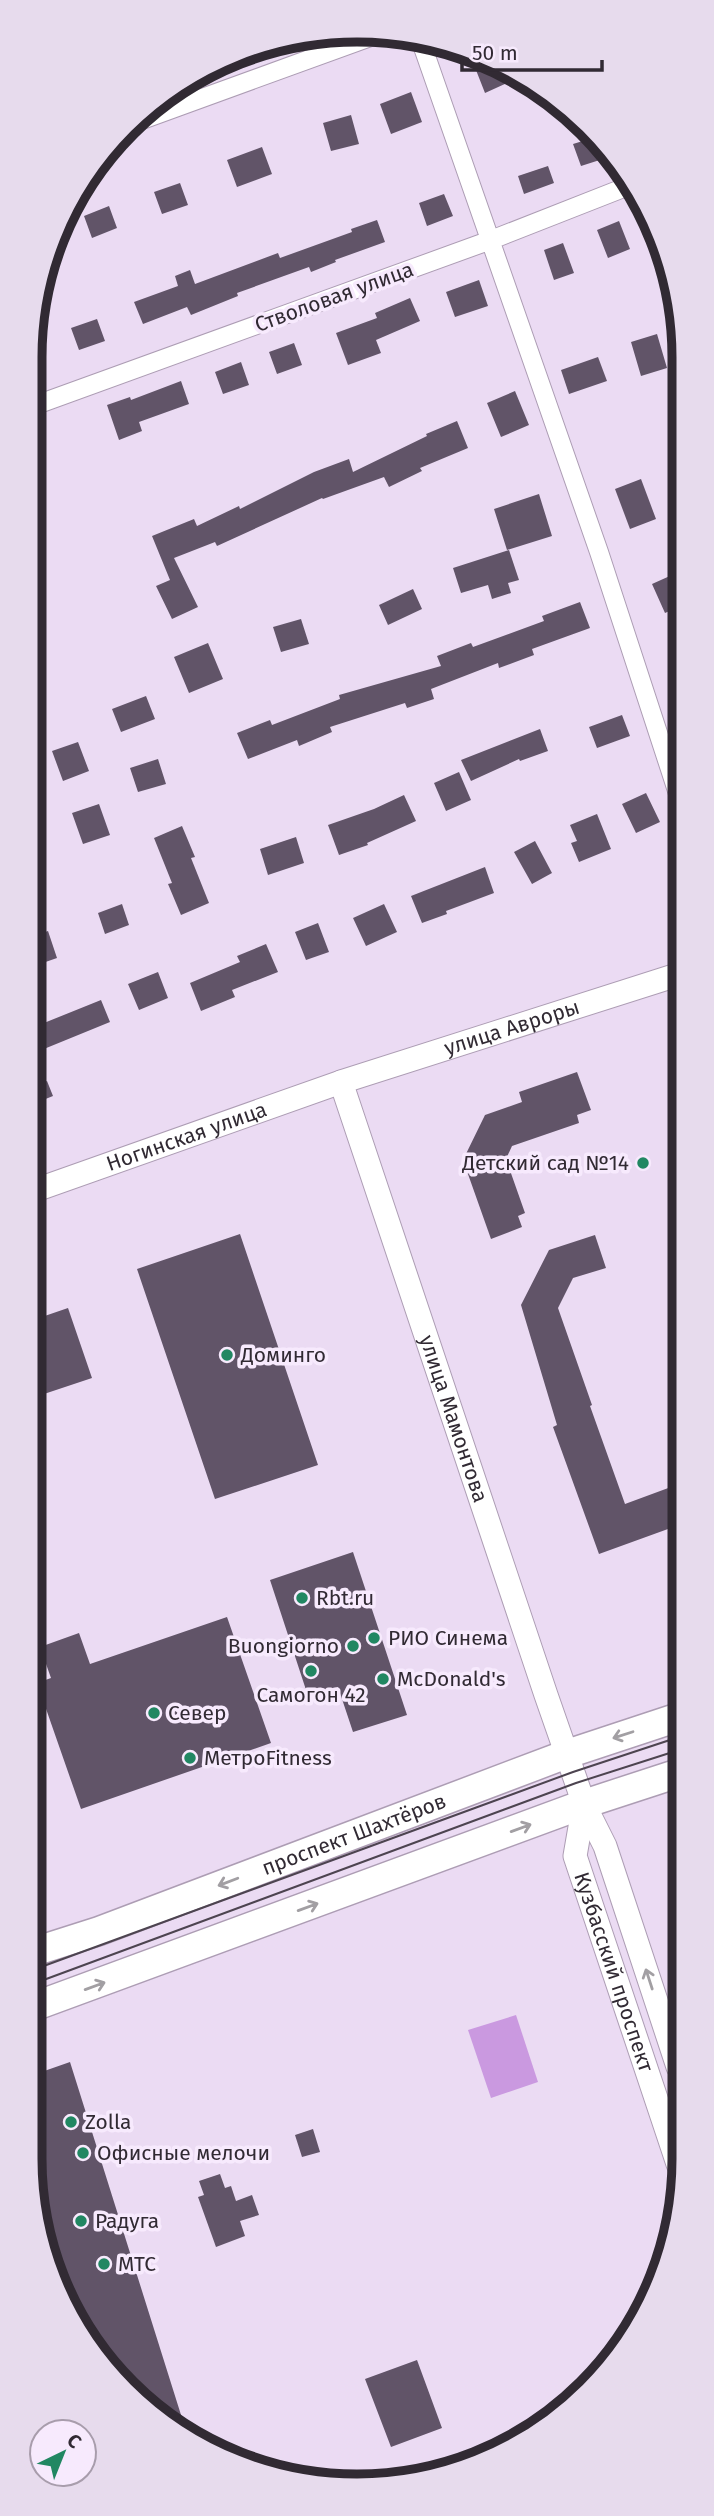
<svg xmlns="http://www.w3.org/2000/svg" width="714" height="2516" viewBox="0 0 714 2516" font-family="'Fira Sans',sans-serif">
<style>
.green{fill:#ca99e0}
.building{fill:#615468}
.lines{fill:none;stroke-linecap:round;stroke-linejoin:round}
.minor-casing{stroke:#ad9db4;stroke-width:20}
.tertiary-casing{stroke:#ad9db4;stroke-width:25}
.primary-casing{stroke:#ad9db4;stroke-width:31}
.minor{stroke:#fff;stroke-width:18}
.tertiary{stroke:#fff;stroke-width:23}
.primary{stroke:#fff;stroke-width:28}
.tram{stroke:#4d4450;stroke-width:2}
.oneway{stroke:#a29fa3}
.poi-dot{fill:#218762;stroke:#f7eafd;stroke-width:2.5}
.labels{text-anchor:middle;dominant-baseline:central;stroke-width:7;stroke-linejoin:round;paint-order:stroke}
.street-label{font-size:21px;fill:#312a33;stroke:#f7eafd}
.poi-label{font-size:21px;fill:#312a33;stroke:#f7eafd;text-anchor:start}
.rim{fill:none;stroke:#312a33;stroke-width:9}
</style>
<rect width="100%" height="100%" fill="#ebdbf3"/>
<path class="green" d="M516 2015 538 2082 491 2098 468 2030Z"/>
<path class="building" d="M488 59 499 63 507 83 485 93 474 65Z
M411 92 422 122 391 134 380 104Z
M351 115 359 144 331 151 323 123Z
M596 137 606 158 581 166 573 144Z
M262 147 272 174 237 187 227 160Z
M548 166 554 183 524 194 518 176Z
M180 183 188 205 162 214 154 192Z
M444 194 453 216 427 226 419 203Z
M109 206 117 228 92 238 84 216Z
M377 220 385 242 335 260 336 262 311 272 309 267 237 293 238 296 191 315 187 307 143 324 134 302 178 286 175 276 190 270 195 284 278 253 280 258 352 232 351 229Z
M619 221 630 249 608 258 597 230Z
M563 243 574 273 554 280 544 250Z
M479 280 488 306 455 317 446 292Z
M410 298 420 321 376 340 381 353 348 365 336 333 377 318 375 313Z
M97 319 105 341 79 350 71 328Z
M657 334 667 368 641 376 631 342Z
M294 343 302 365 277 374 269 352Z
M598 357 607 381 569 394 561 370Z
M241 362 249 385 223 394 215 372Z
M181 381 189 404 139 422 142 431 119 440 107 405 130 397 131 400Z
M515 391 529 425 501 437 487 403Z
M457 421 468 448 420 468 422 471 389 487 384 477 323 499 322 498 217 546 215 542 174 558 198 607 172 619 156 586 170 580 152 536 194 519 197 526 239 506 240 509 314 472 349 459 353 472 427 436 426 434Z
M641 479 656 519 630 529 615 489Z
M539 494 552 536 507 550 494 509Z
M509 550 519 580 508 583 511 593 492 599 488 585 461 593 453 568Z
M681 571V606L665 613 652 584Z
M413 589 422 609 388 625 379 605Z
M580 602 590 628 532 649 534 655 499 668 498 663 431 689 434 699 407 708 405 703 330 727 332 732 299 746 297 740 248 759 237 733 270 720 272 725 340 699 339 695 441 666 437 656 471 643 473 647 544 621 542 616Z
M301 619 309 644 281 652 273 627Z
M208 643 223 679 189 693 174 657Z
M146 696 155 719 121 732 112 709Z
M622 715 630 736 597 748 589 727Z
M540 729 548 751 520 761 519 759 471 781 461 760Z
M78 742 89 771 63 781 52 751Z
M158 759 166 784 138 792 130 768Z
M459 772 471 800 446 811 434 783Z
M646 793 660 822 636 833 622 804Z
M404 795 416 821 367 843 368 845 339 855 328 825 374 809Z
M99 804 110 835 83 844 72 813Z
M597 814 611 849 579 862 571 843 577 841 570 825Z
M182 826 195 857 191 858 209 903 181 915 168 884 172 883 154 838Z
M296 837 304 863 268 875 260 849Z
M535 841 552 873 532 884 514 852Z
M485 867 494 893 446 911 447 914 422 923 411 896Z
M122 904 129 925 105 934 98 913Z
M384 904 397 932 366 946 353 918Z
M318 923 329 952 306 960 295 932Z
M48 931 57 958 34 966V936Z
M266 944 278 972 232 990 235 997 201 1011 190 983 240 962 237 956Z
M158 972 168 998 139 1010 128 984Z
M101 1000 110 1022 39 1051 33 1035 34 1027Z
M577 1072 591 1110 577 1115 579 1123 512 1146 506 1159 525 1213 518 1216 522 1227 491 1239 463 1160 485 1115 522 1102 519 1092Z
M47 1081 53 1096 33 1104V1086Z
M240 1234 318 1465 215 1499 137 1269Z
M595 1235 606 1268 573 1278 558 1308 592 1405 590 1406 625 1504 671 1487 679 1509V1525L599 1554 553 1427 557 1425 521 1305 549 1250Z
M68 1308 92 1378 32 1398 33 1320Z
M353 1552 407 1715 353 1732 338 1687 308 1696 270 1580Z
M227 1617 271 1743 81 1809 37 1683 51 1678 40 1647 79 1633 90 1664Z
M70 2062 187 2434 111 2375 55 2284 30 2159V2076Z
M313 2129 320 2152 302 2157 295 2135Z
M220 2174 225 2188 231 2186 236 2201 252 2195 259 2215 240 2221 245 2236 216 2247 198 2197 204 2195 199 2181Z
M417 2360 442 2428 391 2447 365 2379Z"/>
<g class="lines">
<defs>
<path id="minor" d="M419 36 599 552 681 803
M139 121 373 36
M36 405 491 240 631 185"/>
<g id="tertiary">
<path id="s1" d="M341 1082 546 1695 584 1804 605 1846 678 2067"/>
<path id="s2" d="M33 1191 341 1082 680 974"/>
<path id="s3" d="M584 1804 575 1856 678 2164"/>
</g>
<g id="primary">
<path id="s4" d="M30 1953 99 1931 567 1754 679 1717"/>
<path d="M30 2008 584 1804 679 1773"/>
</g>
</defs>
<use href="#minor" class="minor-casing"/>
<use href="#tertiary" class="tertiary-casing"/>
<use href="#primary" class="primary-casing"/>
<use href="#minor" class="minor"/>
<use href="#tertiary" class="tertiary"/>
<use href="#primary" class="primary"/>
<path class="tram" d="M30 1971 573 1772 679 1737
M30 1985 576 1783 679 1750"/>
</g>
<defs><path id="oneway-shaft" d="M-6 0H5M1.5-3L5.5 0L1.5 3" fill="none" stroke-width="1.6" stroke-linecap="round" stroke-linejoin="round" transform="scale(1.75)"/></defs>
<g class="oneway">
<use href="#oneway-shaft" transform="translate(623 1735) rotate(162)"/>
<use href="#oneway-shaft" transform="translate(521 1828) rotate(-20)"/>
<use href="#oneway-shaft" transform="translate(228 1882) rotate(159)"/>
<use href="#oneway-shaft" transform="translate(308 1907) rotate(-20)"/>
<use href="#oneway-shaft" transform="translate(649 1979) rotate(-108)"/>
<use href="#oneway-shaft" transform="translate(95 1986) rotate(-20)"/>
</g>
<g class="poi-dot">
<circle cx="643" cy="1163" r="7"/>
<circle cx="227" cy="1355" r="7"/>
<circle cx="302" cy="1598" r="7"/>
<circle cx="374" cy="1638" r="7"/>
<circle cx="353" cy="1646" r="7"/>
<circle cx="311" cy="1671" r="7"/>
<circle cx="383" cy="1679" r="7"/>
<circle cx="154" cy="1713" r="7"/>
<circle cx="190" cy="1758" r="7"/>
<circle cx="71" cy="2122" r="7"/>
<circle cx="83" cy="2153" r="7"/>
<circle cx="81" cy="2221" r="7"/>
<circle cx="104" cy="2264" r="7"/>
</g>
<g class="labels">
<g class="street-label">
<text transform="translate(334 297) rotate(-20)">Стволовая улица</text>
<text stroke="none"><textPath href="#s2" startOffset="506">улица Авроры</textPath></text>
<text stroke="none"><textPath href="#s2" startOffset="163">Ногинская улица</textPath></text>
<text stroke="none"><textPath href="#s1" startOffset="355">улица Мамонтова</textPath></text>
<text stroke="none"><textPath href="#s4" startOffset="345">проспект Шахтёров</textPath></text>
<text stroke="none"><textPath href="#s3" startOffset="175">Кузбасский проспект</textPath></text>
</g>
<g class="poi-label">
<text x="629" y="1163" text-anchor="end">Детский сад №14</text>
<text x="241" y="1355">Доминго</text>
<text x="316" y="1598">Rbt.ru</text>
<text x="388" y="1638">РИО Синема</text>
<text x="339" y="1646" text-anchor="end">Buongiorno</text>
<text x="397" y="1679">McDonald's</text>
<text x="311" y="1695" text-anchor="middle">Самогон 42</text>
<text x="168" y="1713">Север</text>
<text x="204" y="1758">МетроFitness</text>
<text x="85" y="2122">Zolla</text>
<text x="97" y="2153">Офисные мелочи</text>
<text x="95" y="2221">Радуга</text>
<text x="118" y="2264">МТС</text>
</g>
</g>
<path d="M0 0H714V2516H0ZM357 42H357A315 315 0 0 1 672 357V2159A315 315 0 0 1 357 2474H357A315 315 0 0 1 42 2159V357A315 315 0 0 1 357 42Z" fill="#e7dbed" fill-rule="evenodd"/>
<path class="rim" d="M357 42H357A315 315 0 0 1 672 357V2159A315 315 0 0 1 357 2474H357A315 315 0 0 1 42 2159V357A315 315 0 0 1 357 42Z"/>
<g transform="translate(63 2453) rotate(43)"><circle r="33" fill="#f7eafd" stroke="#a89dac" stroke-width="2"/>
<path d="M0-5L12 26L0 18L-12 26Z" fill="#218762"/>
<text y="-10" font-size="19" font-weight="bold" text-anchor="middle" fill="#312a33">С</text>
</g>
<path d="M462 60v10h140v-10" fill="none" stroke="#312a33" stroke-width="3.5"/>
<text x="472" y="60" font-size="21" fill="#312a33" stroke="#f7eafd" stroke-width="5" paint-order="stroke">50 m</text>
</svg>
